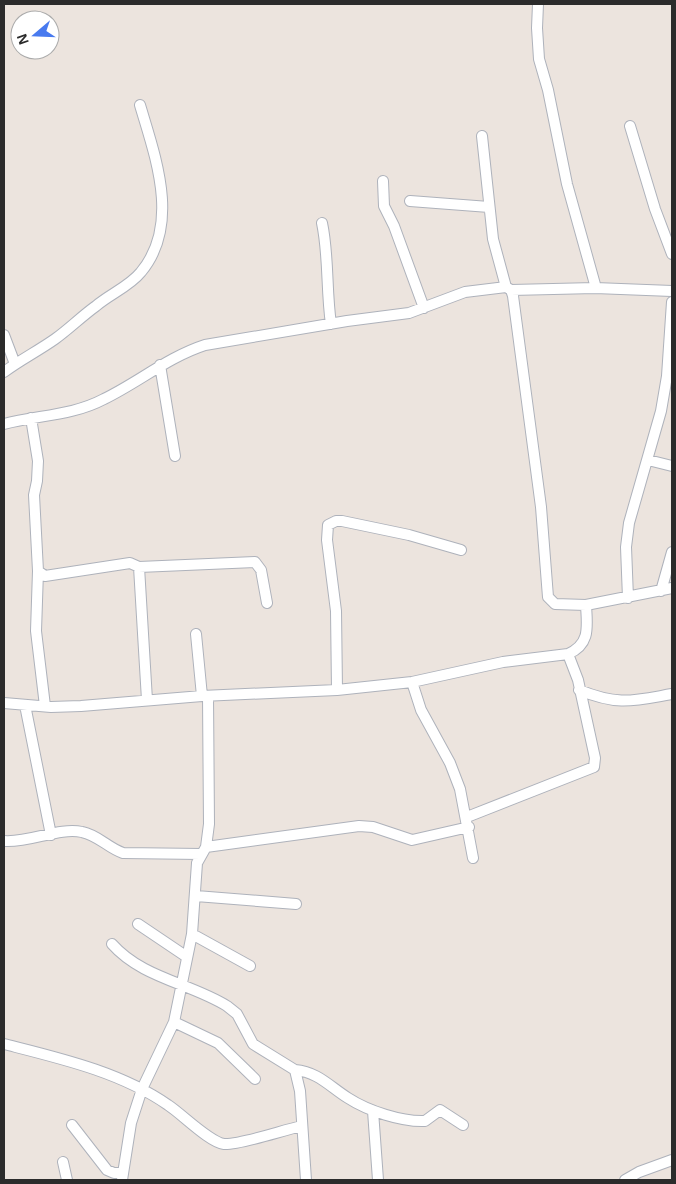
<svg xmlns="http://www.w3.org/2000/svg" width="676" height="1184" viewBox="0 0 676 1184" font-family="Arial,sans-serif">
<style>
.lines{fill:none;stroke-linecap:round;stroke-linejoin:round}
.minor-casing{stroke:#aeb2bb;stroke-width:12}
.minor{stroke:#fff;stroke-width:10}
</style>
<rect width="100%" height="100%" fill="#ece4de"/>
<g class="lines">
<defs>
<path id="minor" d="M538 4 537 28 539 59 548 90 567 184 596 288
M630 126 655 209 672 254
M482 136 493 239 506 287
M383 181 384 206 394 226 424 308
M410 201 489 207
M322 223C329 256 326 290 331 324
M511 290 595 288 672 291
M4 335 15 364
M160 365 175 456
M4 372C20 360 38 351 55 339 69 329 82 316 96 306 110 294 130 286 141 272 181 224 155 156 140 105
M31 418 38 461 37 481 34 495 38 571 45 576 130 563 139 567 147 700
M4 424C37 415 72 416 104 399 139 382 168 357 205 345L347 321 409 313 465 292 506 287 511 290 513 296 541 507 548 597 555 604 586 605
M648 460 672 466
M139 567 255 562 261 570 267 603
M38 571 36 631 45 706
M661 591 672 552
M628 598 626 547 629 523 661 411 667 376 672 302
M196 634 202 696
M412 682 421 710 450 763 460 789 473 858
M337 690 336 611 327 540 328 525 336 521H342L409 535 461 550
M579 690C619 706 632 701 672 694
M4 703 51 707 81 706 202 696 337 690 412 682 503 662 568 654C591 644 587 626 586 605L672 588
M25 705 51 835
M467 817 594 767 595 758 578 680 568 654
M4 841C30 843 59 827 82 832 98 835 108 848 123 853L201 854
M206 847 359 826 373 827 412 840 469 827
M196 896 296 904
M138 924 187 957
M192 934 250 966
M112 944C142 978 190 983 227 1006L237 1014 253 1044 295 1070 300 1091 306 1180
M174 1022 218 1043 255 1079
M4 1044C59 1058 121 1072 168 1105 182 1114 209 1142 224 1144 240 1145 283 1130 302 1126
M295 1070C318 1072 329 1086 348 1098 368 1111 402 1122 425 1121L440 1110 463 1125
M373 1111 378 1180
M72 1125 107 1170 114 1173H122
M63 1162 67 1180
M122 1180 131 1123 142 1089 174 1022 192 934 197 863 206 847 209 824 208 696
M625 1180 639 1172 672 1160"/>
</defs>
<use href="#minor" class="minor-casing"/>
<use href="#minor" class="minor"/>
</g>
<rect width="676" height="1184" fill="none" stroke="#2b2b2b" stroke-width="10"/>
<g transform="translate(35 35) rotate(251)"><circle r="24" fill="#ffffff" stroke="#aaaaaa"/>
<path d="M0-4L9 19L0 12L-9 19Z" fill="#487aef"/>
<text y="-8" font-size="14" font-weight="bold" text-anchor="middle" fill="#2b2b2b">N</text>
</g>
</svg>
